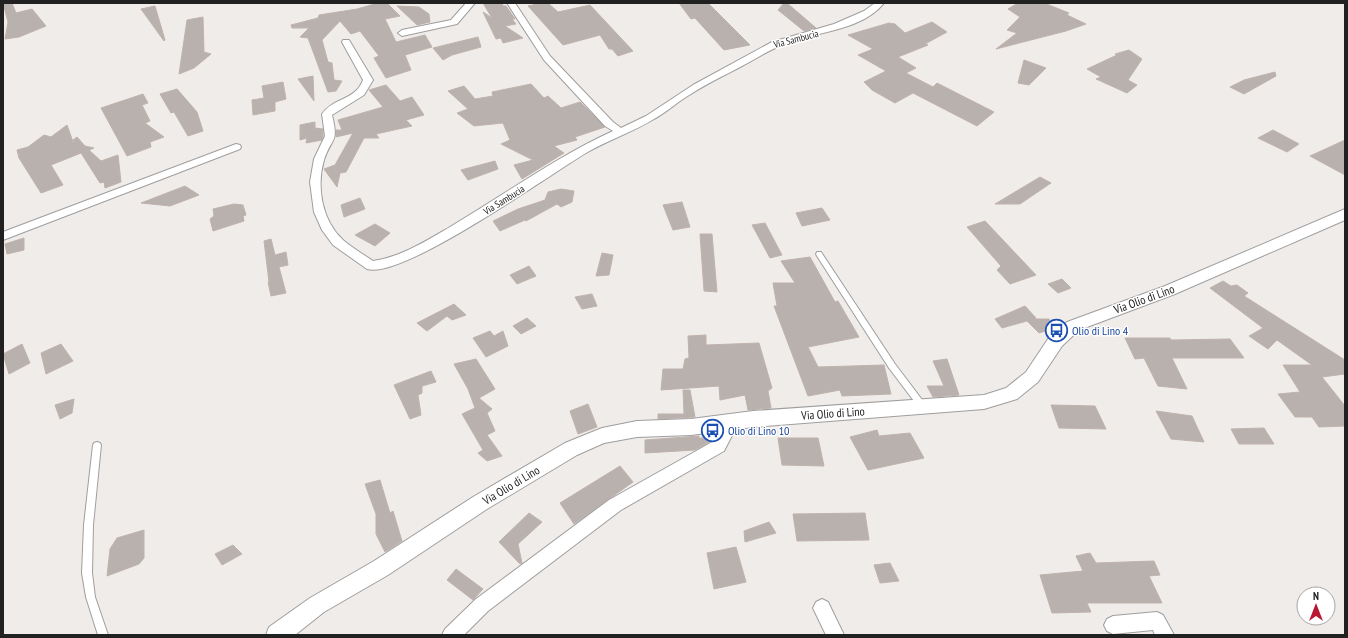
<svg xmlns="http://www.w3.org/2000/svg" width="1348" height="638" viewBox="0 0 1348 638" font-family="'PT Sans Narrow',sans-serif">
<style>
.building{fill:#b9b1ae;stroke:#c0b2ac}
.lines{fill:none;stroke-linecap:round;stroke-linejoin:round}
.service-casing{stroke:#9e9e9e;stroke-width:2}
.minor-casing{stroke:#9e9e9e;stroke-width:2}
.tertiary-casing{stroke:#9e9e9e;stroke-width:2}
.service{fill:#fff;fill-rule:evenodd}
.minor{fill:#fff;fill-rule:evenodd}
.tertiary{fill:#fff;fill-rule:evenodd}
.labels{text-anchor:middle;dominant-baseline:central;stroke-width:3;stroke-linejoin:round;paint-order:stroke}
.far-street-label{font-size:10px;fill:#212121;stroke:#fff}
.street-label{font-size:12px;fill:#212121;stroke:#fff}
.transit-label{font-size:12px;fill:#164399;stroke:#fff;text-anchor:start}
</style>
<rect width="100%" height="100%" fill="#f0ece9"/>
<path class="building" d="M3 3H12L16 13 32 9 46 26 19 37 5 39 8 22Z
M378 3H387L400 16 385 19 396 42 425 35 432 47 405 55 411 70 386 78 374 58 379 56 360 31 351 34 340 21 322 40 328 62 332 63 334 80 342 81 336 91 328 92 308 38 300 37 309 28H292L291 25 318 18 319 15 357 9Z
M483 3H502L503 6H506L515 19H512L516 24 505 26 523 38 503 43 501 38 496 39 483 12 492 18Z
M542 3H548L558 12 590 5 633 51 618 56 612 49H609L600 35 563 45 528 6Z
M679 3H708L750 45 724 50 695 18 691 19Z
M784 3H787L816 28 804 31 778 10Z
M1018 3H1044L1069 13 1067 15 1086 24 1066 31 996 49 1017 33 1007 30 1020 17 1008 9Z
M155 6 165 40 164 41 141 9Z
M397 6 419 7 429 14 430 22 417 25Z
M203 17 204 52 211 54 194 68 179 74 187 20Z
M932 22 947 32 925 44 928 45 898 57 916 68 906 73 933 87 937 83 994 112 977 126 913 93 895 103 872 90 864 82 886 71 858 55 873 49 848 35 889 23 895 24 905 33Z
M478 37 481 47 452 55 443 60 433 48Z
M1129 50 1142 59 1128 80 1137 85 1127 93 1096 79 1101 77 1087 69 1117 55 1115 54Z
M1024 60 1046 68 1029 85 1018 83Z
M1275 72 1276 76 1244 94 1230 87 1244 80Z
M313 76 314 101 298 79Z
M283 82 286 99 275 102V111L253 115 252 100 264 98 262 86Z
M531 84 544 98 548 96 561 108 580 102 605 127 575 137 577 140 554 146 564 153 522 179 514 165 533 160 501 144 510 140 503 123 474 126 457 113 468 109 448 91 464 86 475 99 493 96 492 92Z
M386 85 400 101 412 97 424 115 406 120 412 126 376 134 379 138H364L346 172 340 173 337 187 324 169 335 165 353 133 336 137V130H342L338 120 383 107 369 90Z
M177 89 197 112 203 131 188 136 174 112 171 113 160 94Z
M143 94 148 103 142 105 150 121 145 123 164 137 150 142 151 147 127 156 101 108Z
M315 122V128L323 129V136L322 140 306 143 307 138 300 140V125Z
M67 125 73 142 75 143 73 140 77 137 85 146 94 148 89 150 101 161 118 155 121 182 105 188 104 182 100 183 81 153 51 165 63 185 41 193 19 158 17 150 28 147 44 135 51 137Z
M1273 130 1299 144 1287 152 1258 138Z
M1345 140V175L1310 156Z
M495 161 498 169 468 180 461 170Z
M1040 177 1051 183 1020 204H995Z
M185 186 199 195 170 206 141 203Z
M561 189 574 191 572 202 561 207 557 204 526 221 525 220 500 231 493 221 518 209 545 200 548 192Z
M360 198 365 209 344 217 341 205Z
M682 202 690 227 673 230 663 205Z
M234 204 243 205 246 215 243 216 244 221 213 231 210 219 214 216 213 209Z
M822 208 830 220 802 226 796 213Z
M985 221 1036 275 1010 284 997 270 1001 266 967 227Z
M765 223 782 255 770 258 752 225Z
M375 224 390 233 375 246 355 235Z
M700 234H712L717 292 704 291Z
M24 238V250L7 254 5 244Z
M271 239 275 255 286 252 288 265 279 267 286 293 271 296 268 282H269L264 241Z
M602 253 613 255 609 275 596 276Z
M810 257 835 302 838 301 859 337 808 347 818 367 884 365 891 394 842 396 840 390 808 396 774 306H777L773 283H795L781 261Z
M529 266 536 276 517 284 510 275Z
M1062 279 1071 288 1058 293 1048 284Z
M1223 281 1231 286 1237 285 1248 293 1244 296 1345 360V374L1322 377 1345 406V426L1319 427 1312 417H1295L1278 394 1300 392 1283 365H1312L1277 340 1268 349 1249 336 1263 328 1210 288Z
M592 294 597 306 582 309 575 297Z
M454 304 466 315 452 320 447 316 427 331 417 323Z
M1025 306 1036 318 1034 319H1049L1055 328 1039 333 1027 321 1002 328 995 319Z
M527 318 536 326 521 334 513 326Z
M490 331 494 336 503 331 508 346 486 357 473 338Z
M706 335V345L759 343 772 388 768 391 771 408 748 410 745 395 720 400 719 386 661 390 663 369H683L685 359 689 358 688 336Z
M1125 338H1170L1171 340 1230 339 1244 358H1172L1187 389 1158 386 1144 358 1135 359Z
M22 344 30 363 9 374 3 354Z
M61 344 73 361 46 374 41 353Z
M476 359 495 389 479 398 492 409 487 413 495 431 487 435 502 456 487 461 478 453 483 450 462 414 475 408 468 389 454 364Z
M947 359 959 395 933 397 927 386H944L933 361Z
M431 371 436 382 422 386V393L418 395 421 415 410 419 394 385Z
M683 390H690L695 417 658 419V414H684Z
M74 399 72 413 60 419 55 405Z
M588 404 597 427 578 434 570 411Z
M1051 405 1095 406 1106 429 1059 428Z
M1156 411 1192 416 1204 442 1171 439Z
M1264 428 1274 444H1239L1231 429Z
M877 430 879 436 910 433 924 458 868 470 850 437Z
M699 436V438H713V440L695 450 645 453V440Z
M778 438H818L824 466 782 465Z
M620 466 633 482 574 524 560 503Z
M380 480 390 513 393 511 402 541 385 552 376 534V514L365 484Z
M529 513 542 522 518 544 522 563 520 564 499 542Z
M865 513 869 540 797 541 793 514Z
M769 522 776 533 745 542 744 531Z
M144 530V558L139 564 107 576 110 549 117 538Z
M233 545 242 554 222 565 215 554Z
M736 547 746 582 714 589 707 553Z
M1090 553 1096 563 1154 561 1160 575 1149 576 1162 603H1087L1091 612 1052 613 1040 575 1083 571 1076 556Z
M890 563 899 581 880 583 874 565Z
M456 569 483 589 473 600 447 580Z"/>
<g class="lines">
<defs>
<path id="service" d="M817 252H821L895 364 926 405 927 407 926 409 923 410 920 409 889 368 817 256 816 254Z
M97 442 100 443 101 445 93 525 92 573 95 597 108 635H98L86 597 82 573 84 525 93 445 94 443Z"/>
<path id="minor" d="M466 3H475L457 24 402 36 398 33 402 30 451 20Z
M507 3H515L550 56 613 122 621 128 646 116 693 85 772 42 834 24 864 11 875 3H884C863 29 823 31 793 41 775 46 759 57 742 66 723 76 704 85 686 97 675 104 665 113 654 119 633 132 608 140 586 153 549 175 402 280 367 269L333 245 322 230 314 212 310 182 314 159 325 136 322 114C334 97 355 101 363 80L342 42 343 40H349L373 80 364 95 332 115C339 144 332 136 324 160 316 187 322 221 343 240 352 248 363 254 373 261 401 257 426 241 450 227 504 195 556 157 613 131L605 126 544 60Z
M236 144 240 145 241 147 240 149 3 240V232Z
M732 416 737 418 739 422 724 451 621 510 488 611 464 635H442L445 629 476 599 609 500 714 441 727 418Z
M822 599 828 602 844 635H826L813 608 816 602Z
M1157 612 1163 615 1174 635H1155L1153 630 1113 634 1107 631 1104 625 1107 619 1113 616Z"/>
<path id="tertiary" d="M1345 209V220L1175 294 1079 330 1062 346 1038 382 1017 399 984 409 753 427 691 435 637 437 604 443 577 455 487 509 388 575 324 612 295 635H266L269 627 310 598 374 561 473 497 565 443 602 428 637 421 691 419 753 411 984 395 1006 388 1026 372 1050 336 1067 322 1165 286Z"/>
</defs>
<use href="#service" class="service-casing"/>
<use href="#minor" class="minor-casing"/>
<use href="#tertiary" class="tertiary-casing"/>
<use href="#service" class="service"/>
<use href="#minor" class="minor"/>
<use href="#tertiary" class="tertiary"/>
</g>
<defs>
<symbol id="bus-ring" viewBox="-11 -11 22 22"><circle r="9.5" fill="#fff" stroke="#1a4fb4" stroke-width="1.5"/><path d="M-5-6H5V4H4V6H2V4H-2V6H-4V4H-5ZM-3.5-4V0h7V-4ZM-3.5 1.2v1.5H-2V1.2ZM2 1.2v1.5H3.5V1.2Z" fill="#1a4fb4"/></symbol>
</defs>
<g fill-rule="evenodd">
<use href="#bus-ring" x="1044" y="318" width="25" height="25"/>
<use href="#bus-ring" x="700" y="418" width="25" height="25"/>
</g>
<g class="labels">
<g class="far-street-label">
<text transform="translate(796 39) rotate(-15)">Via Sambucia</text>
<text transform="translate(504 200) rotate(-32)">Via Sambucia</text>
</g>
<g class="street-label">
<text transform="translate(1144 299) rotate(-20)">Via Olio di Lino</text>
<text transform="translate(833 413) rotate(-4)">Via Olio di Lino</text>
<text transform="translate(511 485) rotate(-31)">Via Olio di Lino</text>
</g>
<g class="transit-label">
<text x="1072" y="330">Olio di Lino 4</text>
<text x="728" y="430">Olio di Lino 10</text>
</g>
</g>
<rect width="1348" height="638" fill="none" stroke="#212121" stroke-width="8"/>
<g transform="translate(1316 606)"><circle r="19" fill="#ffffff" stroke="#a6a6a6"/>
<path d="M0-3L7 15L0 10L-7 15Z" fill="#bb1733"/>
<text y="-6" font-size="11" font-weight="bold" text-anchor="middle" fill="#212121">N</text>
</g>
</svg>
